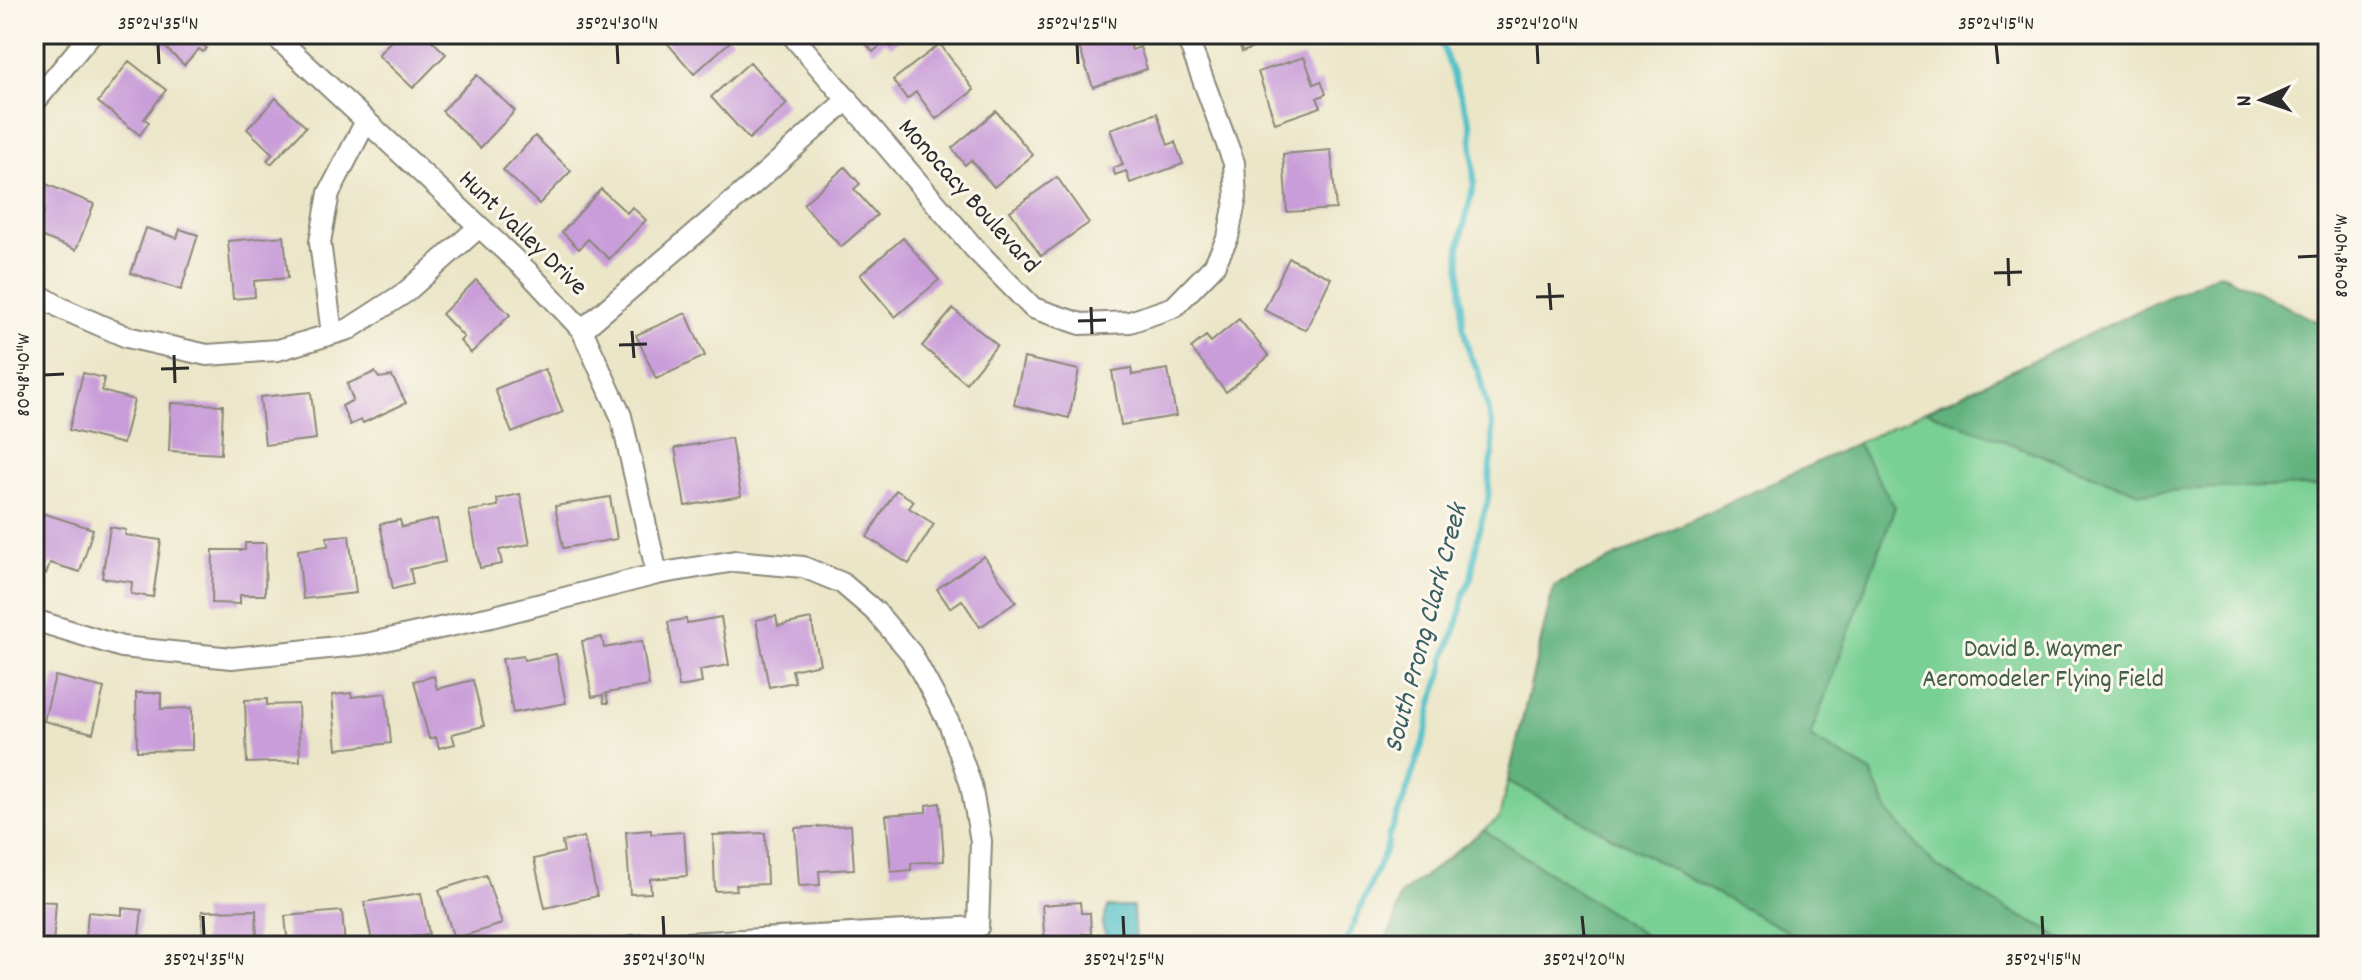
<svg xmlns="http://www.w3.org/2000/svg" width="2362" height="980" viewBox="0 0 2362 980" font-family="Dekko,sans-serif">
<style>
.green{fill:#79d094;stroke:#527e60;stroke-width:2}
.forest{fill:#62b27e;stroke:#466e54;stroke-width:2}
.water{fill:#52c0c8;stroke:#3e767a;stroke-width:2}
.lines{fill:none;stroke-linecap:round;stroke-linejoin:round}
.stream{stroke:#52c0c8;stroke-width:6}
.building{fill:#c99dd9}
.minor-casing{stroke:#8b887a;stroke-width:24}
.minor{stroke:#fff;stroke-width:20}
.ticks{fill:none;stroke:#2b2b2b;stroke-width:3}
.labels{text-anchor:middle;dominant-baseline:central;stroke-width:6;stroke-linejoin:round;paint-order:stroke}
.street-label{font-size:26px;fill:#2b2b2b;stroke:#fbf7ec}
.park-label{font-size:26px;fill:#425d4a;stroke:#fbf7ec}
.water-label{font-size:28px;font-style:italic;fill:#395f62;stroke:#fbf7ec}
.neatline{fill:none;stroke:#2b2b2b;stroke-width:3}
.ticks-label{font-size:20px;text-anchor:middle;fill:#2b2b2b}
</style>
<rect width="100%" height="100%" fill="#fbf7ec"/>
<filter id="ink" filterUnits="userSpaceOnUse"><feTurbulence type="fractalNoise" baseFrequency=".0125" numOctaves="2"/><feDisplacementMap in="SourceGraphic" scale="16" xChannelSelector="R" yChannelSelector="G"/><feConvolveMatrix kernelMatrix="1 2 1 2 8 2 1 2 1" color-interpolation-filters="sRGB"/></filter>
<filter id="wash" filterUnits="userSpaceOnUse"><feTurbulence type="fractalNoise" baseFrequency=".006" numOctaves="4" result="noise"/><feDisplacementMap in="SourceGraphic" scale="32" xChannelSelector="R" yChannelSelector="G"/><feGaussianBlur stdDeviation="1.8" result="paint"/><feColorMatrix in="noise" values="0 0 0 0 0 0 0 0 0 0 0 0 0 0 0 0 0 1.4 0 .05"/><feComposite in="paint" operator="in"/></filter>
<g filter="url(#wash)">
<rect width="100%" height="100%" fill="#ebe6c8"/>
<path class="green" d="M2219 273 2328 327V946H1381L1394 924 1400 895 1499 818 1554 586Z"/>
<path class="forest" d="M2219 273 2328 327V486L2211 488 2140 493 1926 411Z
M1857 443 1895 507 1810 737 1871 772 1889 813 1934 864 2009 911 2046 928 2070 946H1814L1508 781 1554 586Z
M1484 830 1661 946H1381L1394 924 1400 895Z"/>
<path class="water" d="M1108 907H1133L1135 946H1109L1102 925Z"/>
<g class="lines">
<path class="stream" d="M1344 946 1388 844V837L1404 799 1426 733 1432 703 1444 666V659L1458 622 1464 593 1471 578 1479 530 1488 500 1490 464 1493 456 1492 427 1478 370 1470 356 1463 327 1459 247 1474 183 1471 124 1438 34"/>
</g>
<g id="blocks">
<path class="building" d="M163 34H212L202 45 207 48 203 52 199 49 184 65 157 40Z
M397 34H425L446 54 413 88 378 55Z
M666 34H727L732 40 694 74 662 37Z
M858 34H907L891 47 886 41 873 52Z
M1081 34H1126L1132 50 1140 47 1147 69 1093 87 1075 36Z
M1236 34H1291L1242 52Z
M940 44 974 90 936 119 916 92 907 99 893 80Z
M1304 57 1314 84 1321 81 1326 94 1317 98 1321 107 1275 123 1258 72Z
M129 61 166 90 144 119 149 122 140 135 98 102Z
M750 62 787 104 749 139 711 97Z
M477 75 515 111 480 148 442 111Z
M276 98 306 127 271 164 267 160 273 154 247 129Z
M996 111 1033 155 994 187 971 160 965 165 952 148Z
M1157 113 1168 145 1175 142 1183 164 1130 183 1126 171 1115 175 1113 168 1123 165 1110 129Z
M535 136 571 171 539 204 503 170Z
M1331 150 1336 209 1287 212 1283 154Z
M845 167 860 184 854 189 877 215 841 247 803 204Z
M1057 177 1089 223 1041 256 1010 211Z
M46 184 94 204 76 250 35 234 44 211 37 208Z
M601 189 627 213 632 207 646 220 609 259 588 239 579 249 562 232Z
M146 228 177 238 180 229 198 235 181 290 131 273Z
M284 236 288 278 254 281 255 297 233 299 228 241Z
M903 238 939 280 895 317 860 275Z
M1289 258 1331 278 1306 330 1264 310Z
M476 280 510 315 471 353 460 341 464 337 442 314Z
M953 309 997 345 966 383 922 346Z
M686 313 705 356 656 379 636 335Z
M1239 319 1269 356 1226 392 1191 348 1206 336 1211 342Z
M1024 358 1079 370 1069 418 1014 405Z
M1131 368 1132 375 1168 369 1176 416 1121 425 1112 371Z
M545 369 563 412 512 433 495 389Z
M375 372 379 378 392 376 406 403 363 423 361 420 350 425 342 406 353 400 347 384Z
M83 373 104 378 102 391 134 400 123 444 69 430Z
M311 392 316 439 265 445 260 397Z
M171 403 223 405 221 454 169 451Z
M731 438 741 496 685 506 675 448Z
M896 490 914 501 909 508 934 524 909 564 867 537Z
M520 494 530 544 499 550 502 564 480 568 469 511 498 506 497 499Z
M610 497 617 539 563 548 555 506Z
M42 513 93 529 80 572 50 563 46 574 34 570V540Z
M437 519 445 562 410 569 413 584 393 589 380 524 400 520 402 527Z
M110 527 126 530 125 535 161 540 153 597 131 594 132 582 102 578Z
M349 535 356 593 303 599 298 550 328 546 327 537Z
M245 543H266L265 595H240V604L212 603 213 550H245Z
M984 556 1016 602 980 627 962 600 950 608 937 589Z
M776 616 778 626 811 619 820 664 792 670 795 682 769 687 756 620Z
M721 617 729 665 700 670 702 683 679 687 668 622 686 619 687 623Z
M602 637 604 648 642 641 649 686 606 693 608 703H604L603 695 592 697 582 641Z
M556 654 566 703 513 713 502 659 523 656 524 660Z
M55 676 104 688 93 733 44 721Z
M434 676 437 689 473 680 484 726 452 734 455 744 439 748 436 737 429 739 414 681Z
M136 693H161V709L192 708V750L137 751Z
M351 693 352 697 386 693 391 743 337 749 332 695Z
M267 699V705L298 704 300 761 247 763 245 700Z
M940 803 944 861 911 863V870L891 872 886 815 926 812V805Z
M851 825 854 869 819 871 820 885 799 886 795 828Z
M651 830V834L684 832 687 876 650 879 651 893 630 894 626 832Z
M765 833 767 884 736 885 737 890 715 891 713 835Z
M584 837 597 896 545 908 534 859 564 852 562 842Z
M486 875 502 924 454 939 439 890Z
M421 893 429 934 415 936 417 946H373L364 902Z
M34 901 56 902 53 946H34Z
M1080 902 1081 913H1090L1091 934H1082V946H1045L1042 905Z
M122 908 142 910 138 946H85L88 912 122 915Z
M256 910 257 946H203L202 911Z
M342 911 345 946H288L285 916Z"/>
</g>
</g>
<g filter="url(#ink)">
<use href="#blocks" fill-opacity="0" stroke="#8b887a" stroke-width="2"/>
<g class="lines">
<defs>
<path id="minor" d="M273 34 527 271 582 330 621 416 657 574
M791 34 974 248 1033 308 1081 324 1130 322 1174 307 1214 266 1228 237 1236 197 1234 163 1186 34
M34 103 91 34
M34 292 63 309 127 337 207 355 278 350 349 329 406 292 479 227
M582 330 752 185 848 99
M332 334 320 242 329 193 366 121
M34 620 122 647 232 658 366 644 491 617 657 574 735 561 803 567 842 583 876 612 911 653 949 723 971 785 981 841 978 927 633 946"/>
</defs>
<use href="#minor" class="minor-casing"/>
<use href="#minor" class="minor"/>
</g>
</g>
<path class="ticks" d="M158 44 159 64M617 44 618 64M1077 44 1078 64M1537 44 1538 64M1996 44 1998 64M2298 257 2318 256M2008 258 2009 286M1994 273 2022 272M1549 283 1551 310M1536 297 1564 296M1091 307 1092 334M1078 321 1106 320M632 331 634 358M619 345 647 344M174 355 175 383M161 369 189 368M44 375 64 374M203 916 204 936M663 916 664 936M1123 916 1124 936M1582 916 1584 936M2042 916 2043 936"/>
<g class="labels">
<g class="street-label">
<text transform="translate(968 197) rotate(48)">Monocacy Boulevard</text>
<text transform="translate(522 234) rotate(44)">Hunt Valley Drive</text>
</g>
<g class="park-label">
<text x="2043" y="650">David B. Waymer<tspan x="2043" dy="30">Aeromodeler Flying Field</tspan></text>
</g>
<g class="water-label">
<text transform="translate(1428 629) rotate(-75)">South Prong Clark Creek</text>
</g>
</g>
<rect width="2362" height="980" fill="none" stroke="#fbf7ec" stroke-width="88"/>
<g transform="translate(2262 100) rotate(267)" stroke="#fbf7ec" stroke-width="6" paint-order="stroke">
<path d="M0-6L14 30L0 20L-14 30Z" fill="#2b2b2b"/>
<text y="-12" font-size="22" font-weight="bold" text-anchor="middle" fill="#2b2b2b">N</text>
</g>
<rect x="44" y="44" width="2274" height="892" class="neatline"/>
<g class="ticks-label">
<text x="158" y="29">35°24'35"N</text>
<text x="617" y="29">35°24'30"N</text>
<text x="1077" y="29">35°24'25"N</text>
<text x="1537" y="29">35°24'20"N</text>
<text x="1996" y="29">35°24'15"N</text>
<text transform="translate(2340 256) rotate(-90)" y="7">80°48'40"W</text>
<text transform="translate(22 375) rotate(-90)" y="7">80°48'40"W</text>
<text x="204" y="965">35°24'35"N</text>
<text x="664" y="965">35°24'30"N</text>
<text x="1124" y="965">35°24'25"N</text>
<text x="1584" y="965">35°24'20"N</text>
<text x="2043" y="965">35°24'15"N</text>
</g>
</svg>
